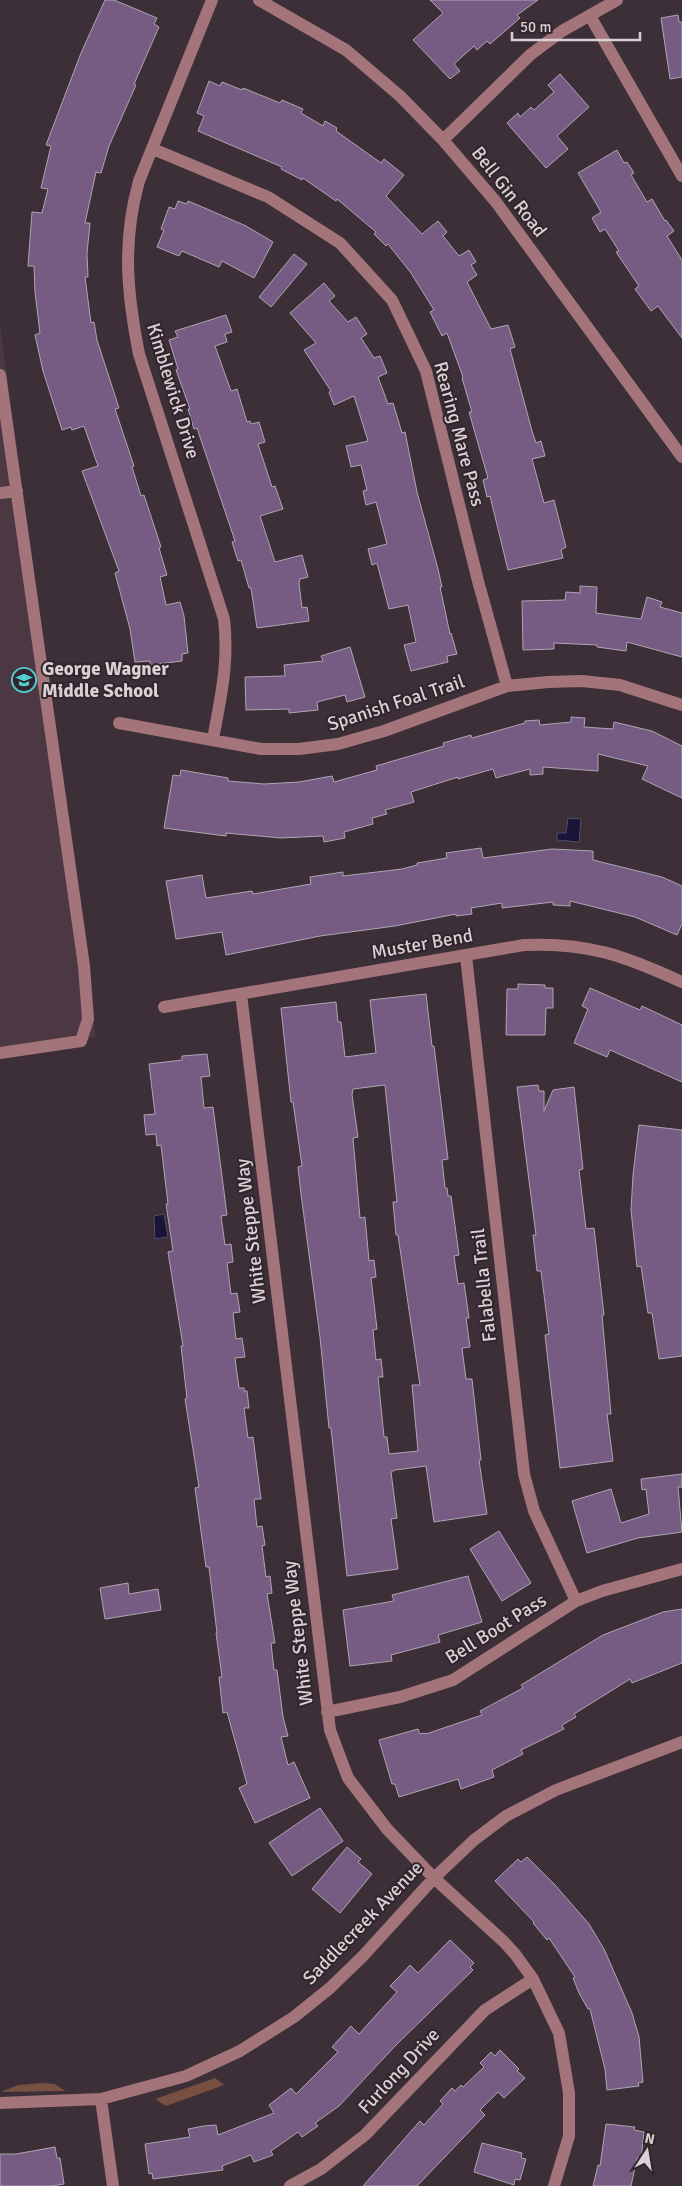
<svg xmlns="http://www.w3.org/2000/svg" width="682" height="2186" viewBox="0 0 682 2186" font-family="Signika,sans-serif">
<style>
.built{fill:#4b3843}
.green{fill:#775041}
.water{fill:#191438;stroke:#534d67}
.building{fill:#765b83;stroke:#afa5b4;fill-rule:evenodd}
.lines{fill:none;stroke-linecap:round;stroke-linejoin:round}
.minor{stroke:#a3757a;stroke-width:12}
.labels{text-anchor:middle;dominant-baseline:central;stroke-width:4;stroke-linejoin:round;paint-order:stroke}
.street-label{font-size:19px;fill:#dad1d6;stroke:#32252c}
.poi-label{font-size:19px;font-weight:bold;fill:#dad1d6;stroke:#32252c;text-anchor:start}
</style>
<rect width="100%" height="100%" fill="#3c2f37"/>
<path class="built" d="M0 323 96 1037 0 1055Z"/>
<path class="green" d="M215 2078 224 2085 166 2106 155 2099Z
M43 2083 55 2084 65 2091 1 2092 18 2085Z"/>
<path class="water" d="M568 818 581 819 579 842 557 840V833H566Z
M164 1214 168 1237 155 1239 154 1216Z"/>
<path class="building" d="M105 0H114L157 18 154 24 159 27 134 84 136 85 109 146 101 173 96 172 85 223H90L87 253 88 277H85L91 323 94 322 97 340 119 408 115 409 134 466 132 467 141 496 144 495 161 547 159 548 167 575 160 577 166 605 180 602 184 616 188 653 182 654V661L150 665V661L135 662 130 629 115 573 119 571 82 471 98 466 84 426 72 430 71 427 62 430 43 371 35 335 40 333 35 292 34 266H28L32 212 42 213 48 189 41 188 51 146 46 145 81 53Z
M430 0H538L517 15 520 18 490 44 487 41 477 50 474 46 454 64 460 71 450 79 413 40 443 13Z
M678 15 679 22H682V77L670 79 661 18Z
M560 74 589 107 557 136 568 149 546 168 507 123 518 113 520 117 531 107 534 110 554 92 548 85Z
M209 81 220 86 222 82 242 90 243 88 280 103 282 100 303 109 301 113 323 126 325 121 337 128 336 131 381 163 384 159 404 175 386 196 422 234 438 221 447 232 443 236 459 256 469 250 476 262 471 265 477 275 467 282 491 329 508 325 515 347 510 349 532 431 536 443 541 441 545 456 532 459 544 503 554 500 566 547 561 550 563 558 508 570 490 496 487 497 483 480 488 478 469 412H472L462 378 463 377 447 333 442 336 430 312 434 310 411 273 388 244 386 246 374 234 376 232 337 199 336 201 303 178 302 180 281 169 282 167 198 131 204 116 197 113Z
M617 150 624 163 627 162 634 173 631 175 647 202 652 199 665 221 666 220 674 231 667 236 682 260V338L658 306 651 311 635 289 639 286 616 252 619 251 605 229 600 232 592 218 601 212 578 173Z
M178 201 187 204 188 201 200 206 246 226 273 242 254 278 222 261 219 267 182 251 179 256 157 247 164 230 161 229 169 207 175 209Z
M294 254 307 264 271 307 259 297Z
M324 283 335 296 329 301 348 322 356 317 367 334 361 338 374 358 380 356 387 373 378 377 388 404 393 403 402 433 405 432 417 492 438 569 442 587H440L450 634 451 633 457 654 447 656 448 662 411 671 404 645 416 642 408 605 389 609 377 563 372 565 368 549 387 544 376 502 366 505 363 491 367 490 361 465 351 467 346 446 368 441 354 396 334 405 329 392 331 391 304 350 316 343 290 313Z
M226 315 232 332 225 334 227 342 215 346 231 391 237 389 247 422 250 421 251 424 259 422 265 442 258 444 272 487 275 486 283 509 260 516 275 562 302 555 308 577 300 579 299 583 302 608 307 607 309 621 257 628 251 588H249L241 560 238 561 232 542 235 541 197 428 194 429 188 409H190L176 370 178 369 169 340 178 337 175 331Z
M580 586 597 587 596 613 641 619 647 597 662 602 660 607 682 613V657L627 642 626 651 597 647V645L554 643V649L523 650 522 601 565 600 566 592 580 593Z
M350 647 365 697 347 702 345 695 317 702 318 710 289 713V709L246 710 245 677 285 676 284 665 323 661 321 656Z
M571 717 585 718 584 727 613 729 614 722 652 731 682 746V798L642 779 648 766 598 754V771L543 767V774L530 775V769L496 778 493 769 458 779V777L411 792 414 802 385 810 387 814 372 818 373 824 344 832 345 838 324 842 323 836 281 838 226 833V836L164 828 173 775 180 776 181 770 228 778V781L264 784 299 782 332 776 334 782 377 770 376 766 444 746 443 743 471 735 472 738 525 723V721L539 720 540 725 571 722Z
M481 848 483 858 552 849 593 851V860L662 877 682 886V924L677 935 635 917 570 901V906L553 905V902L502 908V903L471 908 472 914 456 916V914L395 926 320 936 226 955 222 932 176 939 166 881 202 875 206 898 252 891 253 894 311 884 310 877 343 872V876L402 869 417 865V863L447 858 446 853Z
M518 984 545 985V988H553V1008H546L545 1035H506L507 989H518Z
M590 988 640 1010 642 1006 682 1025V1082L610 1050 607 1057 574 1043 588 1009 582 1006Z
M426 994 432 1046H434L448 1159 442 1160 445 1188H447L448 1196H451L459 1255 454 1256 458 1284 464 1283 469 1318H466L470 1347 462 1348 466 1379H472L481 1460H479L487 1514 434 1522 426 1466 395 1470 391 1472 397 1518 391 1519 398 1569 347 1576 331 1428H329L320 1337 301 1194 298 1167 302 1166 293 1102H291L281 1008 336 1002 338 1022H341L345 1057 376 1053 370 1000ZM385 1085 397 1202H393L396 1235H398L420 1385H412L418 1451 389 1454 387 1437H384L378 1377H383L381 1359 376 1360 373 1330 377 1329 371 1278 376 1277 374 1260 369 1261 365 1217 360 1218 353 1138 358 1137 352 1095 353 1089Z
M207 1054 210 1076 201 1077 204 1108 213 1107 227 1215 221 1216 225 1245 231 1244 233 1262 227 1263 231 1294 237 1293 240 1312 233 1313 236 1339 242 1338 245 1357 235 1358 239 1388H244V1391H247L249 1408H244L248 1438 253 1437 261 1499H254L257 1527 262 1526 265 1545 262 1546 266 1577 270 1576 272 1593 267 1594 275 1643H271L274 1670H277L283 1717 288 1736 281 1737 288 1765 294 1762 310 1798 255 1823 239 1788 247 1784 227 1712 223 1713 219 1677H222L216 1633H217L209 1567H206L200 1524 195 1488 199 1487 185 1399 187 1398 181 1346H183L168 1252 173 1251 166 1204H168L161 1145 157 1146 156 1134 146 1135 144 1115 155 1114 149 1064 182 1060V1056Z
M538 1085 539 1091H544V1111L553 1090 574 1087 583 1169 579 1170 586 1229 594 1228 604 1315H602L611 1414H607L613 1461 560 1468 545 1335 549 1334 541 1271H537L533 1235H536L517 1087Z
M639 1125 682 1130V1356L659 1359 652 1313H648L641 1266 637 1267 631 1210 633 1175Z
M682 1474V1487H678L682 1532 638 1538 587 1553 572 1501 611 1489 621 1523 649 1514 646 1489 642 1490 641 1479Z
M499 1531 531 1583 502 1601 470 1549Z
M468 1576 482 1622 438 1635 440 1642 391 1655 392 1661 350 1666 343 1610 394 1601 392 1595Z
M128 1583 129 1594 158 1589 161 1610 105 1619 100 1588Z
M682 1609V1663L632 1683 630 1679 574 1714 576 1717 562 1725 564 1729 521 1750 523 1754 492 1770 494 1777 461 1789 458 1779 399 1797 395 1784H392L379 1740 418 1729 420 1734 425 1733 426 1734 482 1715 480 1711 523 1688 521 1685 603 1635 663 1612Z
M320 1808 343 1841 292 1876 269 1843Z
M347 1847 361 1859 358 1862 372 1874 340 1913 312 1889Z
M527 1857 555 1885 589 1924 604 1949 632 2013 639 2037 643 2082 638 2083 639 2086 607 2090 605 2069 590 2009H588L579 1993 573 1978 575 1977 549 1938 547 1940 533 1923 534 1922 495 1881 518 1859 521 1862Z
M450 1940 474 1963 470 1967 473 1970 397 2044 339 2106 315 2123 318 2126 302 2137 298 2132 271 2151 273 2155 254 2162 251 2155 222 2166 223 2170 153 2179 152 2173 149 2174 145 2144 190 2137 188 2129 204 2126 216 2125 218 2135 274 2113 269 2105 291 2088 296 2094 338 2052 332 2047 351 2026 359 2034 397 1992 390 1986 400 1976 410 1965 418 1973Z
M500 2050 519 2069 517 2071 525 2078 504 2098 498 2092 480 2110 485 2115 417 2186H363L420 2121 424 2125 443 2104 440 2101 452 2088 455 2091 461 2085 463 2087 484 2067 480 2063 491 2052 495 2056Z
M606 2124 635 2127 634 2130 644 2132 641 2159 637 2158 631 2186H593L598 2165 600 2166Z
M482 2143 522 2153 521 2158 526 2159 520 2180 515 2179 514 2185 474 2172Z
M55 2147 57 2158H60L64 2184 52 2186H0V2154H16Z"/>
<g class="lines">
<path class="minor" d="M212 0 139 181C122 242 127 293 139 354L224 619C229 663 221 696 213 739
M259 0 346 50 400 96 443 140 496 202 682 457
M590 16 682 176
M443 140 530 55 562 31 617 0
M153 149 268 197 340 243 392 300 426 371 478 581 507 686
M0 375 84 966 88 1019 81 1041 0 1053
M0 493 17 491
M119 723 261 749H299L338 744 384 731 507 686 548 682 582 681 620 685 682 705
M466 956 524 1474 534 1511 576 1601
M241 994 330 1730 348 1778 387 1829 434 1878 503 1941 515 1954 533 1979 559 2033 569 2093V2136L554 2186
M164 1007 524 945C588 942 625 956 682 982
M327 1712 400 1697 453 1680 576 1601 602 1591 682 1569
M101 2099 113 2186
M0 2103 101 2099 186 2076 240 2051 294 2017 330 1988 363 1956 434 1878 474 1840 506 1816 556 1790 682 1742
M290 2186 321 2169 365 2135 485 2010 533 1979"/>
</g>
<defs>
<symbol id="school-ring" viewBox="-11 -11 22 22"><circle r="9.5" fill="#32252c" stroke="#51ccd1" stroke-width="1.5"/><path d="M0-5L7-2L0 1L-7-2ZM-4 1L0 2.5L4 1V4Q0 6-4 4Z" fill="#51ccd1"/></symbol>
</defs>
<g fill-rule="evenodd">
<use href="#school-ring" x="10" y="666" width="28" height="28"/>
</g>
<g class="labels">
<g class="street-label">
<text transform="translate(509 192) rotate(52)">Bell Gin Road</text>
<text transform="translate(173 391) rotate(73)">Kimblewick Drive</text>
<text transform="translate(459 434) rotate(75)">Rearing Mare Pass</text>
<text transform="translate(396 703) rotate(-18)">Spanish Foal Trail</text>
<text transform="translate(422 944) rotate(-10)">Muster Bend</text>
<text transform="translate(251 1231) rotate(-97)">White Steppe Way</text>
<text transform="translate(484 1285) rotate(-96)">Falabella Trail</text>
<text transform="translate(496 1629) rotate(-32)">Bell Boot Pass</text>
<text transform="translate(298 1633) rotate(-97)">White Steppe Way</text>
<text transform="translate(363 1923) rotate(-46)">Saddlecreek Avenue</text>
<text transform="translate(399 2071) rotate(-47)">Furlong Drive</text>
</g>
<g class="poi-label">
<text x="42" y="669">George Wagner<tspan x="42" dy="22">Middle School</tspan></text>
</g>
</g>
<g transform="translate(647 2151) rotate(12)" stroke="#32252c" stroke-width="4" paint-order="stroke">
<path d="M0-4L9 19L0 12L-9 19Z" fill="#dad1d6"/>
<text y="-8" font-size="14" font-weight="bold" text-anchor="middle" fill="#dad1d6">N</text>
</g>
<path d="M512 32v8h128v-8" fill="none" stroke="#dad1d6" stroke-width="2.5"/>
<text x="520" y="32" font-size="15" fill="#dad1d6" stroke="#32252c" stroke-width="4" paint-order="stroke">50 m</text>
</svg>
